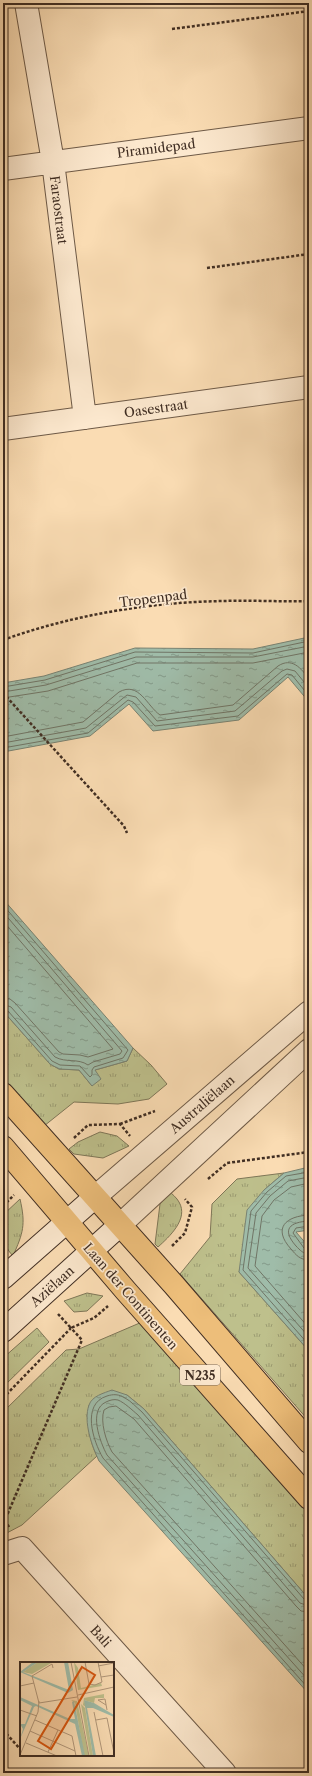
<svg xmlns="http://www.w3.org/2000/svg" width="312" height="1776" viewBox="0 0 312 1776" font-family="'Libre Caslon Text',serif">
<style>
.grass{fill:url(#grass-tufts);stroke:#7f7758}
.water{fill:url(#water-ripples);stroke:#798373}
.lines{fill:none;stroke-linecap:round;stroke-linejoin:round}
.shore{stroke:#707566;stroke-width:1}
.street-casing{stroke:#6e5a47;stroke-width:24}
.secondary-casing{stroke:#402e23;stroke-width:24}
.primary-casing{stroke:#402e23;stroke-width:24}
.path{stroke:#402e23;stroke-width:2.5;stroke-dasharray:3 2;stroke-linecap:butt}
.street{stroke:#fce8ce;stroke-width:22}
.secondary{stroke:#fce8ce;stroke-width:22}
.primary{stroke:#edbe7a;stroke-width:22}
.labels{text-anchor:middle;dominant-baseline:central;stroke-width:3.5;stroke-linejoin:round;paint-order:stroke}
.shield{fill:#fce8ce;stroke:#786656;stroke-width:1}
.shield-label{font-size:12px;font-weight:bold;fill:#402e23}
.street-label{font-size:13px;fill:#402e23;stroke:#fce8ce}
.inset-road{fill:none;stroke:#b09679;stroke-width:1}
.view{fill:#d7550e;fill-opacity:0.15;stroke:#d7550e;stroke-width:2}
.inset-edge{fill:none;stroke:#402e23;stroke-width:2}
</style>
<defs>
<pattern id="grass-tufts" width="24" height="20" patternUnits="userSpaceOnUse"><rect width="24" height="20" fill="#bec08c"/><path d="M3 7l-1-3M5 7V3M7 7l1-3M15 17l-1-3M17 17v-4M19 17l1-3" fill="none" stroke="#9c9c72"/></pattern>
<pattern id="water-ripples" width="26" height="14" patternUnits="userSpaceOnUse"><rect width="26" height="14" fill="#9fbca9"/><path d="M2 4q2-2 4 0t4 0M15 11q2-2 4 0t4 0" fill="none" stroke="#839989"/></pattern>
</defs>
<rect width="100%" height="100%" fill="#fadcb3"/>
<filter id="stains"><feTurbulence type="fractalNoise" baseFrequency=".005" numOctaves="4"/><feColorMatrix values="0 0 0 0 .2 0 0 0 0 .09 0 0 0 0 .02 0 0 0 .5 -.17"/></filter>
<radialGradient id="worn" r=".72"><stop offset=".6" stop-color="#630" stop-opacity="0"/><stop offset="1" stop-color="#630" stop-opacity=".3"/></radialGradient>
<path class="grass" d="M3 1011 50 1064 59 1069 79 1070 92 1086 95 1070 127 1061 133 1048 151 1065 167 1084 149 1099 118 1104 74 1102 44 1126 3 1080Z
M100 1132 117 1136 129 1146 103 1158 74 1154 69 1149 78 1142Z
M284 1173 264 1190 239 1272 309 1351V1421L180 1274 210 1237 212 1204 237 1179Z
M169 1191C172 1194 177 1198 179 1202 189 1219 169 1237 158 1247L155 1244 160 1204Z
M20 1199C26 1225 23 1233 13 1256 0 1242 3 1232 3 1215Z
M87 1293 103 1296 87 1311 74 1312 64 1301Z
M142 1322 309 1504V1599L144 1409 127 1395 89 1405C87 1422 89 1441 97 1456L22 1525 3 1535V1412L66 1350 79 1349Z
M37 1328 49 1342 3 1387V1358Z"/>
<path class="water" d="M309 637V702L288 677 239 720 153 731 129 704 90 736 3 752V683L44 676 135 648 253 649Z
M3 899 133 1048 127 1061 95 1070 101 1079 92 1086 79 1070 59 1069 50 1064 3 1011Z
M309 1167V1230L296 1232 309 1247V1351L239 1272 247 1210 264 1190 284 1173Z
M112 1390 127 1395 144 1409 309 1599V1694L99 1461C92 1446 83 1422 89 1405 92 1396 104 1393 112 1390Z"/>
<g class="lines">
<path class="shore" d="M3 687 45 680 135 652 253 653 309 641
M3 692 46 685 136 657H253L309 646
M3 698 48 691 137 663H253L309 652
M3 737 83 722 119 692C139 681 147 706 160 715L233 705 278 666C292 657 301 668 309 679
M3 743 86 728 127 695 136 697 157 721 235 711 282 671 287 669 295 671 309 688
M3 748 88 733 128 700 133 702 155 726 238 716 287 674 292 675 309 696
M3 905 128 1050 123 1058 94 1067 92 1070V1075L90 1077 80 1066 60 1065 52 1061 8 1011 3 1009
M3 912 122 1051 120 1054 93 1062 88 1065C78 1058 66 1063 55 1057L11 1007 3 1004
M3 921 113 1049 88 1057 80 1055 63 1054 59 1052 15 1003 10 999 3 998
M309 1172 286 1176 267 1192 251 1211 243 1270 309 1345
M309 1177 288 1181 270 1196 256 1213 248 1268 309 1337
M309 1183 291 1187 274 1200 262 1216 255 1266 309 1328
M309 1215C286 1216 272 1228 291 1249 296 1255 300 1260 309 1260
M309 1221C290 1222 281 1229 296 1246 300 1250 303 1254 309 1254
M309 1226 296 1228 293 1233 304 1248 309 1249
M309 1601 304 1599 142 1412C136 1407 131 1401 125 1398 119 1394 113 1394 107 1396 81 1404 93 1441 103 1458L309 1689
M309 1606 300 1603 138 1415C132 1410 125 1403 118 1400 114 1399 110 1400 106 1402 88 1410 100 1442 107 1455L309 1681
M309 1612 301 1611 296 1606 134 1419 116 1406 109 1407 104 1410C100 1422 106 1441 112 1452L309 1672"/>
<defs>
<path id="street" d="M26 3 53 162 85 418
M3 169 309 128
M3 429 309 387
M95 1197 309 1012
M120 1225 309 1050
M3 1554 22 1548 225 1773"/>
<path id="secondary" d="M3 1278 95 1197
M3 1331 120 1225"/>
<path id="primary" d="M3 1094 174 1285 309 1442
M3 1147 126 1291 309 1498"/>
</defs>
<use href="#street" class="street-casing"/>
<use href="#secondary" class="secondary-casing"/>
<use href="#primary" class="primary-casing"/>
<path class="path" d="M172 29 309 11
M207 268 309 254
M3 640C72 615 150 602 224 601 252 600 281 602 309 601
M3 693 124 826 127 833
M120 1124 155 1111
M74 1138 88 1125 120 1124 130 1136
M208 1179 227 1163 309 1152
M3 1206 14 1195
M307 1236H309
M172 1246 185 1233 192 1207 185 1199
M58 1314 71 1328 94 1318 108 1306
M3 1398 71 1328 82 1340 5 1520 9 1527
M3 1730 21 1750"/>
<use href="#street" class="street"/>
<use href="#secondary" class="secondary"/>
<use href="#primary" class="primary"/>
</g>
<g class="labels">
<rect class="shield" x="180" y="1365" width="40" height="20" rx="3"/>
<g class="shield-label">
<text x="200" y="1375">N235</text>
</g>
<g class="street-label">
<text transform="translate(156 148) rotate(-7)">Piramidepad</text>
<text transform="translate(59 210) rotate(83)">Faraostraat</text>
<text transform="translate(156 408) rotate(-8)">Oasestraat</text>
<text transform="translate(153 598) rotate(-7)">Tropenpad</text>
<text transform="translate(202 1104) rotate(-41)">Australiëlaan</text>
<text transform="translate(52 1286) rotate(-42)">Aziëlaan</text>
<text transform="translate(131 1296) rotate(49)">Laan der Continenten</text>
<text transform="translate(101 1636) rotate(48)">Bali</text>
</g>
</g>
<g transform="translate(20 1662)">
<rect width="94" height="94" fill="#fadcb3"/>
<path d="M18 0H33L12 12 3 10ZM54 0 58 6 61 26 81 21 82 24 58 28ZM84 32V36H75L74 41 64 38 66 45 63 43 64 36ZM51 38 57 39 69 94H64L55 41ZM61 42 65 46 73 94H70Z" fill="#bec08c"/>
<path d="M13 0H18L3 10 49 28 44 0H48L53 28 48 31 0 10ZM0 35 50 57H55L52 40 54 39 65 94H62L55 62 16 44 14 45 0 77 3 67 0 62H5L12 44 0 38ZM64 38 74 41 94 53V55L73 46H67L76 94H73Z" fill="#9fbca9"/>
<path class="inset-road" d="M51 0 69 94M65 0 69 22 75 23 82 20 78 0M78 4 94 1M81 15 94 13M0 24 14 21M58 33 94 25M19 41 12 14 32 2 33 6M19 41 57 35M86 43 78 38 85 37 87 48M0 48 17 54M74 50 83 94M15 58 52 74 56 94M76 58 87 56 94 91M10 69 55 89M6 81 37 94M28 90 38 68M0 93 18 50 19 39"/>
<path class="view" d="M62 5 75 13 31 87 18 79Z"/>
<rect width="94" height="94" class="inset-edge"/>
</g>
<rect width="312" height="1776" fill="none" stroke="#fadcb3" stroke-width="16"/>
<rect x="4" y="4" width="304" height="1768" fill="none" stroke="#402e23" stroke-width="2"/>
<rect x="8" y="8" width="296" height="1760" fill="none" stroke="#402e23"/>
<rect width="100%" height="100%" filter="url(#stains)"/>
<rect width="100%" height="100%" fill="url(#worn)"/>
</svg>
